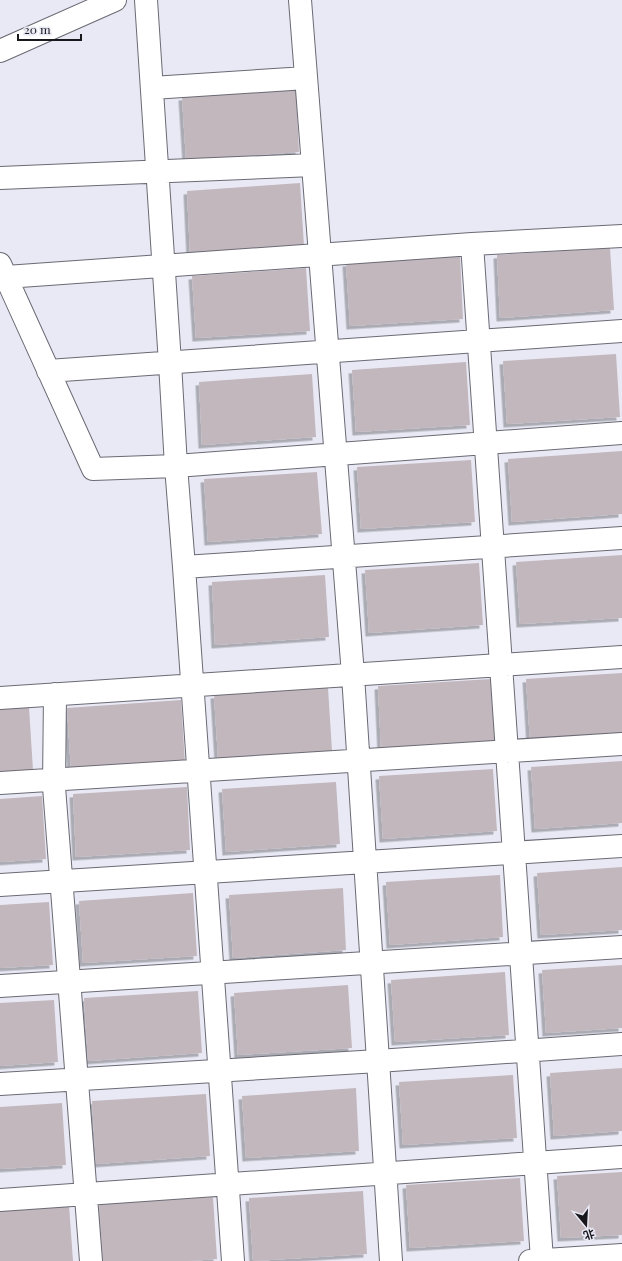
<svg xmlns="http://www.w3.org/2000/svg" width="622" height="1261" viewBox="0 0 622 1261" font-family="'Playfair Display','Noto Sans SC',serif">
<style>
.building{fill:#c3b7be;filter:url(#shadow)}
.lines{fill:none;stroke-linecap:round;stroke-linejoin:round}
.minor-casing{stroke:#6a6a74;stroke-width:24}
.minor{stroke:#fff;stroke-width:22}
</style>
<defs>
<filter id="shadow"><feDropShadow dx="-3.5" dy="3.5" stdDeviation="0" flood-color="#0004"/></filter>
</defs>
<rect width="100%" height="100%" fill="#e9e9f5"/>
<path class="building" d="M296 90 299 152 186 160 182 97Z
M300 183 304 246 190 254 187 191Z
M610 248 614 310 500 318 497 255Z
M460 256 463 319 350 326 346 263Z
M306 268 310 331 196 338 192 276Z
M616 354 620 417 507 424 503 361Z
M466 362 470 425 356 432 352 370Z
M312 374 316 437 202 445 199 382Z
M622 451V514L512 522 508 459Z
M471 460 475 522 361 529 357 467Z
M317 472 322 534 208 542 204 479Z
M622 555V618L520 624 516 562Z
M479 563 483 625 369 633 365 570Z
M325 575 329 637 215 645 212 582Z
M622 673V736L530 742 526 679Z
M491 679 495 741 381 749 378 686Z
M328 688 332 751 218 758 214 695Z
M181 700 185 763 71 770 67 708Z
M29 707 33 770 0 772V709Z
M622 761V823L535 829 531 767Z
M493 769 497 831 383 839 379 776Z
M336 782 340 844 226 852 222 789Z
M187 787 190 850 76 857 73 794Z
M42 796 46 859 0 862V799Z
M622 867V930L541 935 537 873Z
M500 875 503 937 390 945 386 882Z
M343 888 346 950 233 958 229 895Z
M193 893 197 956 83 963 79 901Z
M49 902 53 965 0 968V905Z
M622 965V1028L546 1033 542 970Z
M505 972 509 1035 395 1042 391 980Z
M348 985 352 1048 238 1055 234 993Z
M198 991 202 1053 88 1061 84 998Z
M54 1000 58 1062 0 1066V1003Z
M622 1068V1131L554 1136 550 1073Z
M513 1075 517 1138 403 1145 399 1082Z
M356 1088 359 1151 246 1158 242 1096Z
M206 1094 210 1156 96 1164 92 1101Z
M62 1103 66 1165 0 1169V1107Z
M622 1172V1235L561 1238 557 1176Z
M520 1178 524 1241 410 1248 406 1185Z
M363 1191 367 1254 253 1261 249 1198Z
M213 1197 217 1259 189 1261H103L99 1204Z
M69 1205 73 1261H0V1210Z"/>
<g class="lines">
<defs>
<path id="minor" d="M146 0 170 363 176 466 184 567 233 1261
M300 0 353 675 391 1261
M0 51 115 0
M152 88 306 78
M0 178 313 165
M472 244 542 1260
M0 264 93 469 176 466 622 433
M6 277 472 244 622 236
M48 371 622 331
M184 567 622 538
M55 694 54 787 91 1261
M0 698 622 657
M0 783 622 744
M0 885 622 846
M0 986 622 947
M0 1084 378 1061 622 1044
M0 1200 622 1157
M530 1261 622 1255"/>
</defs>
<use href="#minor" class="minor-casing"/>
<use href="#minor" class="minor"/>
</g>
<g transform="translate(586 1225) rotate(162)" stroke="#e9e9f5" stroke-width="3" paint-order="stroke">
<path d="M0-3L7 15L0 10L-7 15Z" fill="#18181c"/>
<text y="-6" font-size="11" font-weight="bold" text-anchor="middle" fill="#18181c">北</text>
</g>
<path d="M18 34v6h63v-6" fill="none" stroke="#18181c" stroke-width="2"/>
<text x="24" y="34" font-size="12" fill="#18181c" stroke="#e9e9f5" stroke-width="3" paint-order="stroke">20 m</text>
</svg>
